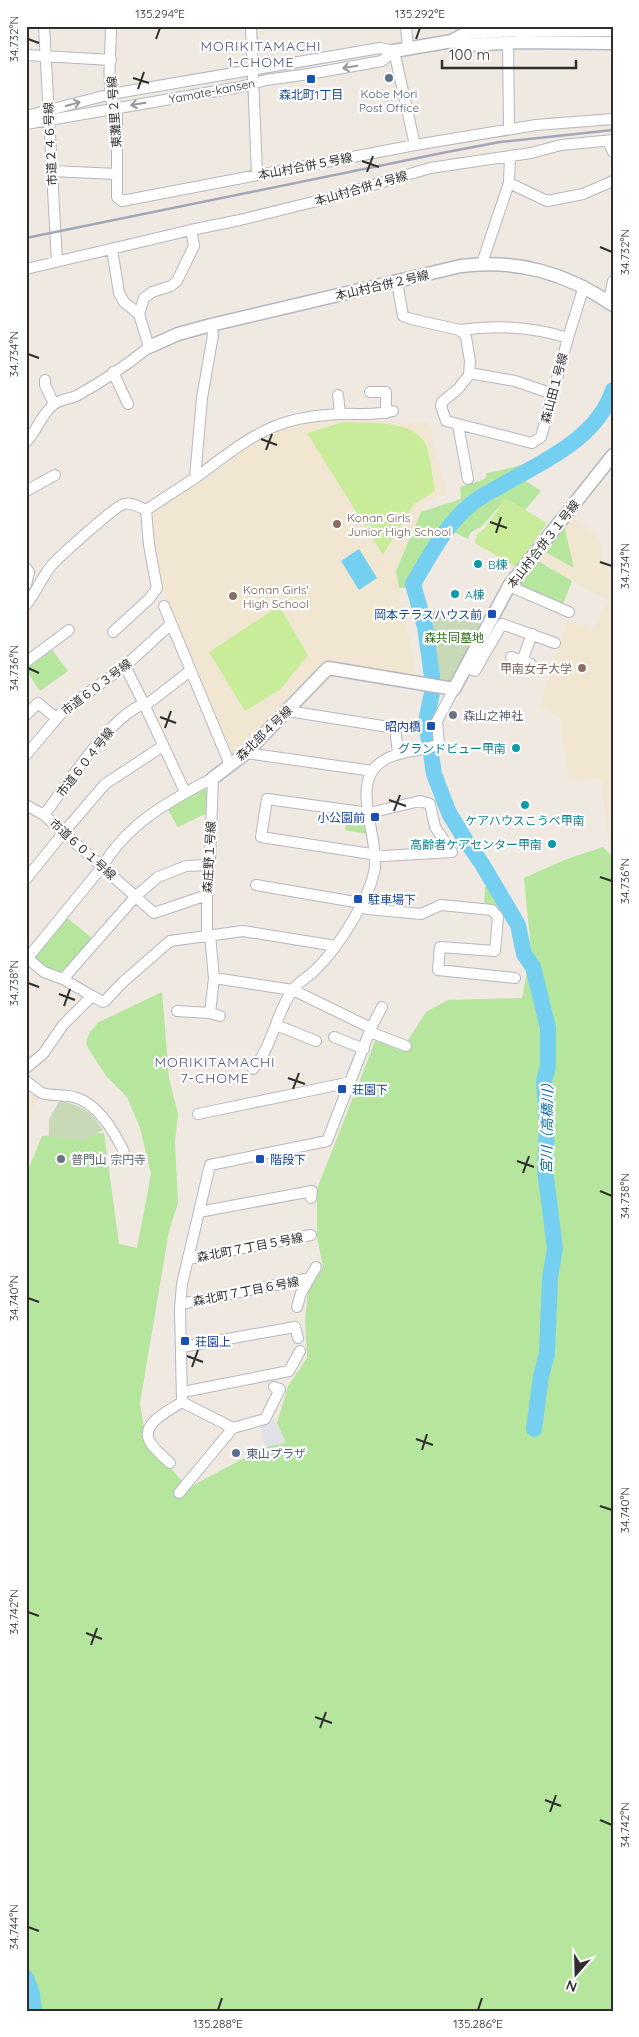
<svg xmlns="http://www.w3.org/2000/svg" width="639" height="2037" viewBox="0 0 639 2037" font-family="Quicksand,'Noto Sans JP',sans-serif">
<style>
.industrial{fill:#e3e1e8}
.education{fill:#f0e6d1}
.green{fill:#b6e59e}
.cemetery{fill:#c8d9b8}
.pitch{fill:#c9ec9a}
.water{fill:#75cff0}
.lines{fill:none;stroke-linecap:round;stroke-linejoin:round}
.river{stroke:#75cff0;stroke-width:16}
.minor-casing{stroke:#b4b7c1;stroke-width:12}
.tertiary-casing{stroke:#b4b7c1;stroke-width:15}
.minor{stroke:#fff;stroke-width:10}
.tertiary{stroke:#fff;stroke-width:12}
.rail{stroke:#a3a6b8;stroke-width:2.5}
.oneway{stroke:#969696}
.ticks{fill:none;stroke:#2e2e2e;stroke-width:2}
.service-dot{fill:#5c6f8a;stroke:#fff;stroke-width:2}
.transit-dot{fill:#1a4fb4;stroke:#fff;stroke-width:2}
.education-dot{fill:#8d6e63;stroke:#fff;stroke-width:2}
.culture-dot{fill:#0f9aa8;stroke:#fff;stroke-width:2}
.worship-dot{fill:#6b7280;stroke:#fff;stroke-width:2}
.labels{text-anchor:middle;dominant-baseline:central;stroke-width:4.5;stroke-linejoin:round;paint-order:stroke}
.street-label{font-size:12px;fill:#2e2e2e;stroke:#fff}
.service-label{font-size:12px;fill:#4e5e75;stroke:#fff}
.transit-label{font-size:12px;fill:#164399;stroke:#fff;text-anchor:start}
.education-label{font-size:12px;fill:#785e54;stroke:#fff;text-anchor:start}
.culture-label{font-size:12px;fill:#0d838f;stroke:#fff;text-anchor:start}
.park-label{font-size:12px;fill:#2c6e1b;stroke:#fff}
.worship-label{font-size:12px;fill:#5b616d;stroke:#fff;text-anchor:start}
.neighbourhood-label{font-size:14px;letter-spacing:1px;fill:#4d5680;stroke:#fff}
.water-label{font-size:14px;font-style:italic;fill:#0d6fa3;stroke:#fff}
.neatline{fill:none;stroke:#2e2e2e;stroke-width:2}
.ticks-label{font-size:12px;text-anchor:middle;fill:#2e2e2e}
</style>
<rect width="100%" height="100%" fill="#efe9e1"/>
<path class="industrial" d="M274 1418 286 1443 265 1447 260 1425 271 1422Z"/>
<path class="education" d="M341 419 429 423 447 494 425 503 396 571 417 678 329 662 247 744 232 757 162 587 149 512 270 433 288 426Z
M571 516 598 536 603 559 613 578V853L609 845 601 779 569 780 560 717 539 707 568 620 593 629 608 601 536 560Z
M26 1086 38 1096 29 1123V1163L26 1189Z"/>
<path class="green" d="M556 448 561 453 524 480 541 491 525 510 506 499 481 527 471 532 468 539 450 530 417 587 399 588 396 571 421 512 461 499 460 487 485 479 487 473C512 468 535 463 556 448Z
M564 525 574 568 544 551Z
M536 560 572 581 563 604 515 584Z
M50 647 68 671 40 691 26 670V664Z
M204 788 209 793 207 813 178 827 168 810Z
M348 813 358 815 366 821 367 834 345 830Z
M603 847 613 857V2011H26V1175L42 1136 104 1133 119 1244 137 1248 151 1174 140 1128 127 1097 106 1076 88 1048 86 1042 90 1032 99 1022 162 992 169 1078 178 1114 175 1142 178 1203 169 1231 140 1403 146 1440 188 1488 265 1447 286 1443 277 1423 288 1386 307 1358 305 1320 308 1291 323 1267 317 1236V1189L376 1039 401 1051 426 1012 448 1000 522 998 531 950 524 878 564 860Z
M485 887 491 888 500 902V906L484 904Z
M66 917 93 939 62 975 45 969 31 958Z"/>
<path class="cemetery" d="M424 607 484 625 454 679 448 683 438 681 435 655Z
M60 1100C84 1108 89 1109 103 1130L84 1140 49 1137V1119Z"/>
<path class="pitch" d="M344 422C368 424 415 419 426 445 431 458 432 476 435 491L414 504 383 555 307 433Z
M506 498 547 523 516 567 475 543 477 534 484 529Z
M279 606 308 655 281 689 245 711 209 652Z"/>
<path class="water" d="M359 549 377 578 359 590 341 561Z"/>
<g class="lines">
<path class="river" d="M534 1429 541 1376 547 1354 550 1278 555 1248 545 1170 547 1124 544 1081 548 1067V1028L533 967 524 954 518 925 482 864 466 841 449 813 434 774 426 721 432 693V676L425 627 413 584C430 555 445 526 471 504 478 498 488 493 497 488 539 463 596 441 613 390
M26 1978 32 1994 34 2011"/>
<defs>
<path id="minor" d="M44 26 57 262
M111 26C111 55 105 90 117 117V197L122 201 415 145 536 125 613 119
M251 26 257 175
M406 26 408 48
M508 42 509 129
M394 51 415 145
M26 55 111 60
M26 116 111 94 380 48 394 51
M26 124 240 87 266 80 309 74 382 61 394 51
M608 141 613 152
M51 171 117 174
M509 183 547 201 583 194 613 181
M112 249 119 293 124 302 139 314
M482 263 509 183 510 156
M26 269 191 230 240 220 333 197 430 168 531 153 561 145 613 140
M397 282 403 316 411 319 460 330 466 337 470 361 469 375 458 389 442 402 441 406 446 421 532 443 541 437 568 338 584 286
M606 300 610 295 613 281
M460 330C495 325 534 327 568 338
M113 372 128 404
M469 373 515 381 553 394
M45 380V385L54 404
M370 392H386V413
M338 395 340 414
M458 425 468 479
M26 442C37 431 41 415 53 405 59 399 71 399 78 395 103 381 127 365 149 347L139 314 144 298 152 292 171 286 177 281 194 246 191 230
M195 478C224 457 253 432 287 422 303 417 323 415 340 414 358 413 375 416 393 411
M26 491 55 475
M26 568 29 572 26 585
M509 586 569 612
M26 605C36 593 42 577 51 566 59 557 116 505 124 504 132 502 139 507 146 510
M164 606 230 765
M113 632 149 599 157 588 149 545 146 510 195 478 202 398 213 335 211 325
M511 657 531 664
M522 661 532 634
M26 662 69 630
M466 667 475 671 502 624 555 643
M288 711 395 728 398 753
M26 715 38 703 56 718
M246 753 373 771
M26 755 64 710 125 666 171 624
M185 792 144 704 150 702 190 671
M267 799 369 813 420 801 430 804 435 827 452 852 384 856 261 837Z
M26 805 44 815 154 913 207 895
M44 815C67 785 110 716 144 704L125 666
M26 879 64 832 105 784 163 746
M256 885 355 902 368 909 421 914 441 905 492 910 498 917 495 951 440 947 438 970 515 978
M26 957 44 972 63 979 92 996
M26 960 102 867C128 823 169 801 213 778L209 886 207 895V935
M214 978 293 990 371 1028 327 1141 210 1165 182 1284 180 1308 182 1402 233 1428 265 1419 280 1389 274 1387
M63 979 136 896 158 877 186 866 209 865
M177 1011 210 1013 214 978 210 935
M210 1013 220 1016
M276 1025 316 1041
M371 1028 382 1007
M370 1032 406 1046
M334 1037 364 1049
M26 1068 43 1054 63 1025 92 996 103 1002 105 1001 123 982 170 941 243 931 336 946
M253 1069C273 1046 275 1015 292 991 297 983 307 978 314 971 336 951 371 897 375 867 378 840 356 793 373 770 389 749 417 754 439 744L437 721 454 689
M26 1081C31 1085 37 1090 42 1093 54 1097 68 1093 80 1099 100 1108 115 1133 124 1152
M198 1114 351 1082
M199 1212 312 1191 311 1198
M188 1259 311 1235
M181 1304 310 1278
M297 1307 301 1293 316 1267
M182 1347 295 1327 298 1338
M183 1392 289 1371 300 1351
M170 1463C163 1456 152 1448 149 1440 141 1423 172 1409 182 1402
M179 1493 233 1428"/>
<path id="tertiary" d="M452 41 466 33 513 30H613
M394 51 452 41 469 45 520 42 613 43
M149 347 178 334 211 325 461 266C518 259 566 273 613 305
M213 778 246 753 328 668 454 689 509 586 613 455"/>
</defs>
<use href="#minor" class="minor-casing"/>
<use href="#tertiary" class="tertiary-casing"/>
<use href="#minor" class="minor"/>
<use href="#tertiary" class="tertiary"/>
<path class="rail" d="M26 238 447 152 500 142 613 130"/>
</g>
<defs><path id="oneway-shaft" d="M-6 0H5M1.5-3L5.5 0L1.5 3" fill="none" stroke-width="1.6" stroke-linecap="round" stroke-linejoin="round" transform="scale(1.25)"/></defs>
<g class="oneway">
<use href="#oneway-shaft" transform="translate(350 67) rotate(170)"/>
<use href="#oneway-shaft" transform="translate(73 104) rotate(-15)"/>
<use href="#oneway-shaft" transform="translate(138 104) rotate(171)"/>
</g>
<path class="ticks" d="M28 39 39 43M156 39 160 28M416 39 420 28M133 78 149 83M138 89 144 72M362 161 379 167M367 172 373 156M600 247 612 252M28 354 39 358M261 439 277 445M266 450 272 434M490 522 507 528M496 533 501 517M600 562 612 566M28 668 39 673M160 717 176 723M165 728 171 711M389 800 406 806M394 811 400 795M600 877 612 881M28 983 39 987M59 994 75 1000M64 1006 70 989M288 1078 305 1084M293 1089 299 1073M517 1161 534 1167M523 1173 529 1156M600 1191 612 1196M28 1298 39 1302M187 1356 203 1362M192 1367 198 1350M416 1439 433 1445M422 1450 427 1434M600 1506 612 1510M28 1612 39 1616M86 1633 102 1639M91 1645 97 1628M315 1717 332 1723M320 1728 326 1712M545 1800 561 1806M550 1812 556 1795M600 1820 612 1825M28 1927 39 1931M218 2010 222 1998M478 2010 482 1998"/>
<g class="service-dot">
<circle cx="389" cy="78" r="5"/>
<circle cx="236" cy="1453" r="5"/>
</g>
<g class="transit-dot">
<rect x="306" y="74" width="10" height="10" rx="2.5"/>
<rect x="487" y="609" width="10" height="10" rx="2.5"/>
<rect x="426" y="721" width="10" height="10" rx="2.5"/>
<rect x="370" y="812" width="10" height="10" rx="2.5"/>
<rect x="353" y="894" width="10" height="10" rx="2.5"/>
<rect x="337" y="1084" width="10" height="10" rx="2.5"/>
<rect x="255" y="1154" width="10" height="10" rx="2.5"/>
<rect x="180" y="1336" width="10" height="10" rx="2.5"/>
</g>
<g class="education-dot">
<circle cx="337" cy="524" r="5"/>
<circle cx="233" cy="596" r="5"/>
<circle cx="582" cy="668" r="5"/>
</g>
<g class="culture-dot">
<circle cx="478" cy="564" r="5"/>
<circle cx="455" cy="594" r="5"/>
<circle cx="516" cy="748" r="5"/>
<circle cx="525" cy="805" r="5"/>
<circle cx="552" cy="844" r="5"/>
</g>
<g class="worship-dot">
<circle cx="453" cy="715" r="5"/>
<circle cx="61" cy="1159" r="5"/>
</g>
<g class="labels">
<g class="street-label">
<text transform="translate(212 91) rotate(-11)">Yamate-kansen</text>
<text transform="translate(114 112) rotate(-94)">東灘里２号線</text>
<text transform="translate(50 144) rotate(-93)">市道２４６号線</text>
<text transform="translate(305 166) rotate(-11)">本山村合併５号線</text>
<text transform="translate(361 188) rotate(-16)">本山村合併４号線</text>
<text transform="translate(382 285) rotate(-13)">本山村合併２号線</text>
<text transform="translate(554 388) rotate(-75)">森山田１号線</text>
<text transform="translate(543 544) rotate(-52)">本山村合併３１号線</text>
<text transform="translate(96 687) rotate(-37)">市道６０３号線</text>
<text transform="translate(264 733) rotate(-44)">森北部４号線</text>
<text transform="translate(85 762) rotate(-52)">市道６０４号線</text>
<text transform="translate(83 849) rotate(42)">市道６０１号線</text>
<text transform="translate(209 857) rotate(-87)">森庄野１号線</text>
<text transform="translate(250 1247) rotate(-11)">森北町７丁目５号線</text>
<text transform="translate(246 1291) rotate(-11)">森北町７丁目６号線</text>
</g>
<g class="service-label">
<text x="389" y="93">Kobe Mori<tspan x="389" dy="14">Post Office</tspan></text>
<text x="246" y="1453" text-anchor="start">東山プラザ</text>
</g>
<g class="transit-label">
<text x="311" y="94" text-anchor="middle">森北町1丁目</text>
<text x="482" y="614" text-anchor="end">岡本テラスハウス前</text>
<text x="421" y="726" text-anchor="end">昭内橋</text>
<text x="365" y="817" text-anchor="end">小公園前</text>
<text x="368" y="899">駐車場下</text>
<text x="352" y="1089">荘園下</text>
<text x="270" y="1159">階段下</text>
<text x="195" y="1341">荘園上</text>
</g>
<g class="education-label">
<text x="347" y="517">Konan Girls<tspan x="347" dy="14">Junior High School</tspan></text>
<text x="243" y="589">Konan Girls'<tspan x="243" dy="14">High School</tspan></text>
<text x="572" y="668" text-anchor="end">甲南女子大学</text>
</g>
<g class="culture-label">
<text x="488" y="564">B棟</text>
<text x="465" y="594">A棟</text>
<text x="506" y="748" text-anchor="end">グランドビュー甲南</text>
<text x="525" y="820" text-anchor="middle">ケアハウスこうべ甲南</text>
<text x="542" y="844" text-anchor="end">高齢者ケアセンター甲南</text>
</g>
<g class="park-label">
<text x="454" y="637">森共同墓地</text>
</g>
<g class="worship-label">
<text x="463" y="715">森山之神社</text>
<text x="71" y="1159">普門山 宗円寺</text>
</g>
<g class="neighbourhood-label">
<text x="261" y="46">MORIKITAMACHI<tspan x="261" dy="16">1-CHOME</tspan></text>
<text x="215" y="1062">MORIKITAMACHI<tspan x="215" dy="16">7-CHOME</tspan></text>
</g>
<g class="water-label">
<text transform="translate(547 1125) rotate(-89)">宮川（高橋川）</text>
</g>
</g>
<rect width="639" height="2037" fill="none" stroke="#ffffff" stroke-width="55"/>
<g transform="translate(576 1974) rotate(200)" stroke="#ffffff" stroke-width="4" paint-order="stroke">
<path d="M0-4L9 19L0 12L-9 19Z" fill="#2e2e2e"/>
<text y="-8" font-size="14" font-weight="bold" text-anchor="middle" fill="#2e2e2e">N</text>
</g>
<path d="M442 60v8h134v-8" fill="none" stroke="#2e2e2e" stroke-width="2.5"/>
<text x="449" y="60" font-size="15" fill="#2e2e2e" stroke="#ffffff" stroke-width="4" paint-order="stroke">100 m</text>
<rect x="28" y="28" width="584" height="1982" class="neatline"/>
<g class="ticks-label">
<text x="160" y="18">135.294°E</text>
<text x="420" y="18">135.292°E</text>
<text transform="translate(14 39) rotate(-90)" y="4">34.732°N</text>
<text transform="translate(625 252) rotate(-90)" y="4">34.732°N</text>
<text transform="translate(14 354) rotate(-90)" y="4">34.734°N</text>
<text transform="translate(625 566) rotate(-90)" y="4">34.734°N</text>
<text transform="translate(14 668) rotate(-90)" y="4">34.736°N</text>
<text transform="translate(625 881) rotate(-90)" y="4">34.736°N</text>
<text transform="translate(14 983) rotate(-90)" y="4">34.738°N</text>
<text transform="translate(625 1196) rotate(-90)" y="4">34.738°N</text>
<text transform="translate(14 1298) rotate(-90)" y="4">34.740°N</text>
<text transform="translate(625 1510) rotate(-90)" y="4">34.740°N</text>
<text transform="translate(14 1612) rotate(-90)" y="4">34.742°N</text>
<text transform="translate(625 1825) rotate(-90)" y="4">34.742°N</text>
<text transform="translate(14 1927) rotate(-90)" y="4">34.744°N</text>
<text x="218" y="2028">135.288°E</text>
<text x="478" y="2028">135.286°E</text>
</g>
</svg>
